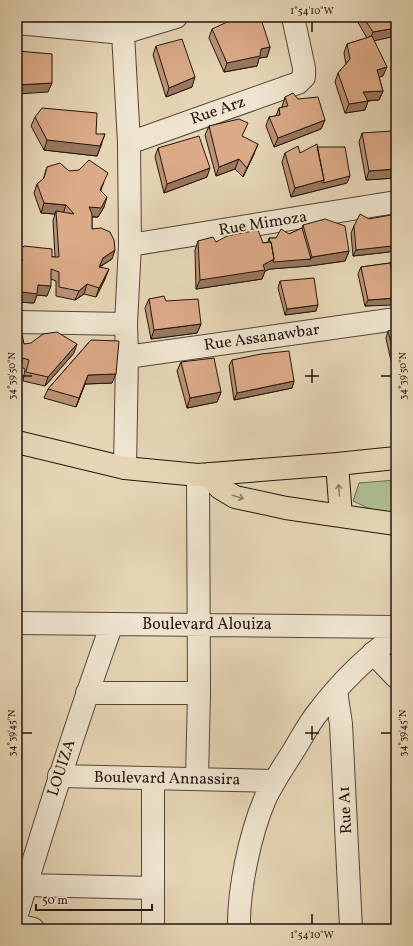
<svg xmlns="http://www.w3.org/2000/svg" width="413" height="946" viewBox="0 0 413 946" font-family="Vollkorn,serif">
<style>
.green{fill:#b0be91;stroke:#6a6a50}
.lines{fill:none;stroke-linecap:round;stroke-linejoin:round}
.minor-casing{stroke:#544538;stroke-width:24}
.major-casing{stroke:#23150e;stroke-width:24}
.minor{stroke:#eee4cf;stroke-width:22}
.major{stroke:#e5d5b5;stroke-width:22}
.wall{fill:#bc9274;stroke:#23150e}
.shaded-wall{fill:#99775e;stroke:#23150e}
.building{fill:#dbaa87;stroke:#23150e}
.oneway{stroke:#8e7f6a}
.ticks{fill:none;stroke:#23150e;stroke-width:1.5}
.labels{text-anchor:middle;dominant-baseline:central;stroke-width:4;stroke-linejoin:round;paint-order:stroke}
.street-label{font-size:16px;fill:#23150e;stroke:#eee4cf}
.neatline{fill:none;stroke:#23150e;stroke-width:1.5}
.ticks-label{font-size:10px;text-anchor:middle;fill:#23150e}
</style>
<rect width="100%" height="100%" fill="#e5d5b5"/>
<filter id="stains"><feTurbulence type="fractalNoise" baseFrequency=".005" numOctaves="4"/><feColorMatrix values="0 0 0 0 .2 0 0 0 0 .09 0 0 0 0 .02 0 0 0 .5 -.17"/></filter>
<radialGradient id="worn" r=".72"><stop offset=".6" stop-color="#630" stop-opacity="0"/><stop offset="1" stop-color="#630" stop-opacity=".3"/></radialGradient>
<path class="green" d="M396 480V514L379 513 353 501 359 483Z"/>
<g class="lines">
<defs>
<path id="minor" d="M119 17 123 33 129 143 130 245 126 324 127 357 125 468
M17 23 123 33 176 17
M129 143 298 83 304 77V68L293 17
M130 245 396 202
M17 322 126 324
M127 357 396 319
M17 623 396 627
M373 653 396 677
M336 691 341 724 351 929
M87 693H199
M59 776 274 781
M197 779 199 693 198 475
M26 885 153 888
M17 914C47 817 77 720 112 624
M17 925 33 929
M153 929V778
M239 929C238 891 250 834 265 799 273 782 284 766 294 750 302 737 309 723 319 711 340 683 367 657 396 635"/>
<path id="major" d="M17 442 125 468 198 475 337 464 396 458
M337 464 341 516
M208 474 220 488 235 497 286 508 396 524"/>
</defs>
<use href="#minor" class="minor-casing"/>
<use href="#major" class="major-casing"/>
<use href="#minor" class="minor"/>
<use href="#major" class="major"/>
</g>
<path class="wall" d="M356 17H396L374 41 383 76 379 77 383 91 379 100 368 101 365 110 345 113 335 82 338 73 346 64 344 53 347 44 367 38 356 19Z
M212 29 270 47 267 57 259 58 257 66 224 72 209 38Z
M156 46 192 87 166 97 153 55Z
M285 97 298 99 325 120 321 129 274 147 266 126 269 117 276 116 279 108 282 107Z
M35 117 96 134 102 143 97 156 44 150 31 126Z
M209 126 242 136 254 154 243 177 235 169 216 176 205 135Z
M362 133 393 178 366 180 359 142Z
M317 147 347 183 291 197 282 162 285 153H300Z
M158 148 207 177 164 193 155 157Z
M47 167 69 171 104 182 101 190 104 207 98 217H92V229L112 259 100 267 105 279 96 297 84 294 75 300 56 296V281L51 279 47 296 37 295 34 303 18 302 17 300V255L55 257 53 221 55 214 41 213 34 193 37 184 43 180Z
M303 225 349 251 345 261 309 266 270 269 265 271 262 279 196 289 195 250 198 241 263 243 268 242 269 238H276L289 234 302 228Z
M354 226 389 252 353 256 351 233Z
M392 260H396V304L365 306 358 274 361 267 390 263Z
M280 281 316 311 285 315 278 288Z
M149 299 166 301 201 324 197 333 151 339 145 308Z
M396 330V369L393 370 386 338 388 331Z
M91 340 112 383 85 384 76 407 44 398 48 389Z
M24 344 74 353 45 386 23 381 25 369 21 367Z
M232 360 294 381 292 388 234 400 229 366Z
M181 362 221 392 217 402 187 408 177 371Z"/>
<path class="shaded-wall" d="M396 28V36L369 42 373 32Z
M270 47 267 57 259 58 257 66 224 72 227 63 261 49Z
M387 67 383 76 374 79 377 70Z
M195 77 192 87 166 97 169 88Z
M52 83 48 92 17 94V85Z
M383 91 379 100 360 101 363 92Z
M368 101 365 110 345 113 349 104Z
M325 120 321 129 274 147 278 138Z
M105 134 97 156 44 150 47 140Z
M258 144 254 154 243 177 247 168Z
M239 159 235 169 216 176 219 167Z
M210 168 207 177 164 193 167 184Z
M396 169V178L366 180 369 171Z
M350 176 347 183 291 197 295 188 324 180Z
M107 197 104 207 98 217 86 216 89 207Z
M44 203 66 205 63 214 56 211 55 214 41 213Z
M396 244V250L389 252 353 256 356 250Z
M115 250 112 259 99 267 103 258Z
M349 251 345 261 309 266 270 269 265 271 262 279 196 289 200 280 263 265 274 259H311L312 257Z
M109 269 105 279 96 297 99 288Z
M87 284 84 294 75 300 79 291Z
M38 285 51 286 47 296 37 295 34 303 18 302 22 292Z
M396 298V304L394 305 365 306 368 300Z
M318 305 316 311 285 315 287 309Z
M201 324 197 333 151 339 154 330Z
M77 344 74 353 45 386 48 377Z
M396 363V369L393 370Z
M116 374 112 383 85 384 76 407 88 375Z
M294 381 292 388 234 400 237 393Z
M221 392 217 402 187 408 190 398Z"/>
<path class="building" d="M238 17H245L261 19 270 47 261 49 260 56 227 63 212 29Z
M363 17H396V28L373 32Z
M372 36 387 67 377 70 383 91 363 92 368 101 349 104 338 73 350 59 347 44Z
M182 39 195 77 169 88 156 46Z
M17 51 52 54V83L17 85Z
M293 93 298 99 318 97 325 120 278 138 269 117 280 115 279 108 288 106 285 97Z
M42 108 97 113 96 134H105L100 146 47 140 35 117Z
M239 119 248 123 242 136 258 144 247 168 239 159 219 167 209 126Z
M392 131 396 164V169L369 171 362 133Z
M199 136 210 168 167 184 158 148Z
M396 143V164L394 144Z
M317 144 324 180 295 188 285 153 298 146 300 153Z
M317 147H345L350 176 323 183 324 180Z
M89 160 108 173 100 190 107 197 101 208 89 207 92 214V229L101 228 110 232 114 240 115 250 103 258 99 267 109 269 99 288 87 284 79 291 59 287V272L51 269V286L38 285 37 294 22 292 17 286V277L22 273 17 270V267L23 260 17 256V255L24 246 52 249V257H59L56 211 74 214 66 205 44 203 37 184 44 178 47 167 60 163 69 171 79 170Z
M360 214 369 219 396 214V244L392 246 356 250 354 226Z
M325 219 345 226 349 251 312 257 303 225Z
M302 228 311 259 273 262 274 259 271 242H270L269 238H276L281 229 289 234Z
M258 230 263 243 271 242 274 259 263 265 265 270 200 280 198 241 213 237 216 242 227 236Z
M392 260H396V286Z
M390 263 396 295V298L368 300 361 267Z
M314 278 318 305 287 309 280 281Z
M164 296 166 301 198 299 201 324 154 330 149 299Z
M396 330V363L388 331Z
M57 332 77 344 48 377 26 372 29 360 23 358 17 382V334H22L24 344 31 343 43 334Z
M91 340 119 341 116 374 88 375 79 398 48 389Z
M289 351 294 381 237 393 232 360 261 354Z
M214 358 221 392 190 398 181 362Z"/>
<defs><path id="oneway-shaft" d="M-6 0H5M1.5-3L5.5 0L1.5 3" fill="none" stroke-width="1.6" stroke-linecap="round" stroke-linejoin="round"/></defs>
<g class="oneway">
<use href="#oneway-shaft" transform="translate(339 490) rotate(-95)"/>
<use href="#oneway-shaft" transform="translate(238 497) rotate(17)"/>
</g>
<path class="ticks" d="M312 22V32M312 369V383M22 376H32M305 376H319M381 376H391M312 726V740M22 733H32M305 733H319M381 733H391M312 914V924"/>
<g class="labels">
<g class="street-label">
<text transform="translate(218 111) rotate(-19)">Rue Arz</text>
<text transform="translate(263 224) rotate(-9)">Rue Mimoza</text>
<text transform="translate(262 338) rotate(-8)">Rue Assanawbar</text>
<text x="207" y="625">Boulevard Alouiza</text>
<text transform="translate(62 768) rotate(-72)">LOUIZA</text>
<text transform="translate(167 779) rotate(1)">Boulevard Annassira</text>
<text transform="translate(346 810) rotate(-93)">Rue A1</text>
</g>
</g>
<rect width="413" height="946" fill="none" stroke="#e5d5b5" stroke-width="44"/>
<path d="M36 904v6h116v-6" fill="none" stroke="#23150e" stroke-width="2"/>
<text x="42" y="904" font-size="12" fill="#23150e" stroke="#eee4cf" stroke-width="3" paint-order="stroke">50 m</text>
<rect x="22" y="22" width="369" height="902" class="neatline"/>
<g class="ticks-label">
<text x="312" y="14">1°54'10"W</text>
<text transform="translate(11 376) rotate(-90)" y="4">34°39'50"N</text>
<text transform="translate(402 376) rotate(-90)" y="4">34°39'50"N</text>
<text transform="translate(11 733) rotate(-90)" y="4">34°39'45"N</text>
<text transform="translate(402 733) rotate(-90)" y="4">34°39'45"N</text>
<text x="312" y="938">1°54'10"W</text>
</g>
<rect width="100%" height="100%" filter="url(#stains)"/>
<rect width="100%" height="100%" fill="url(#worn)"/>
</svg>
